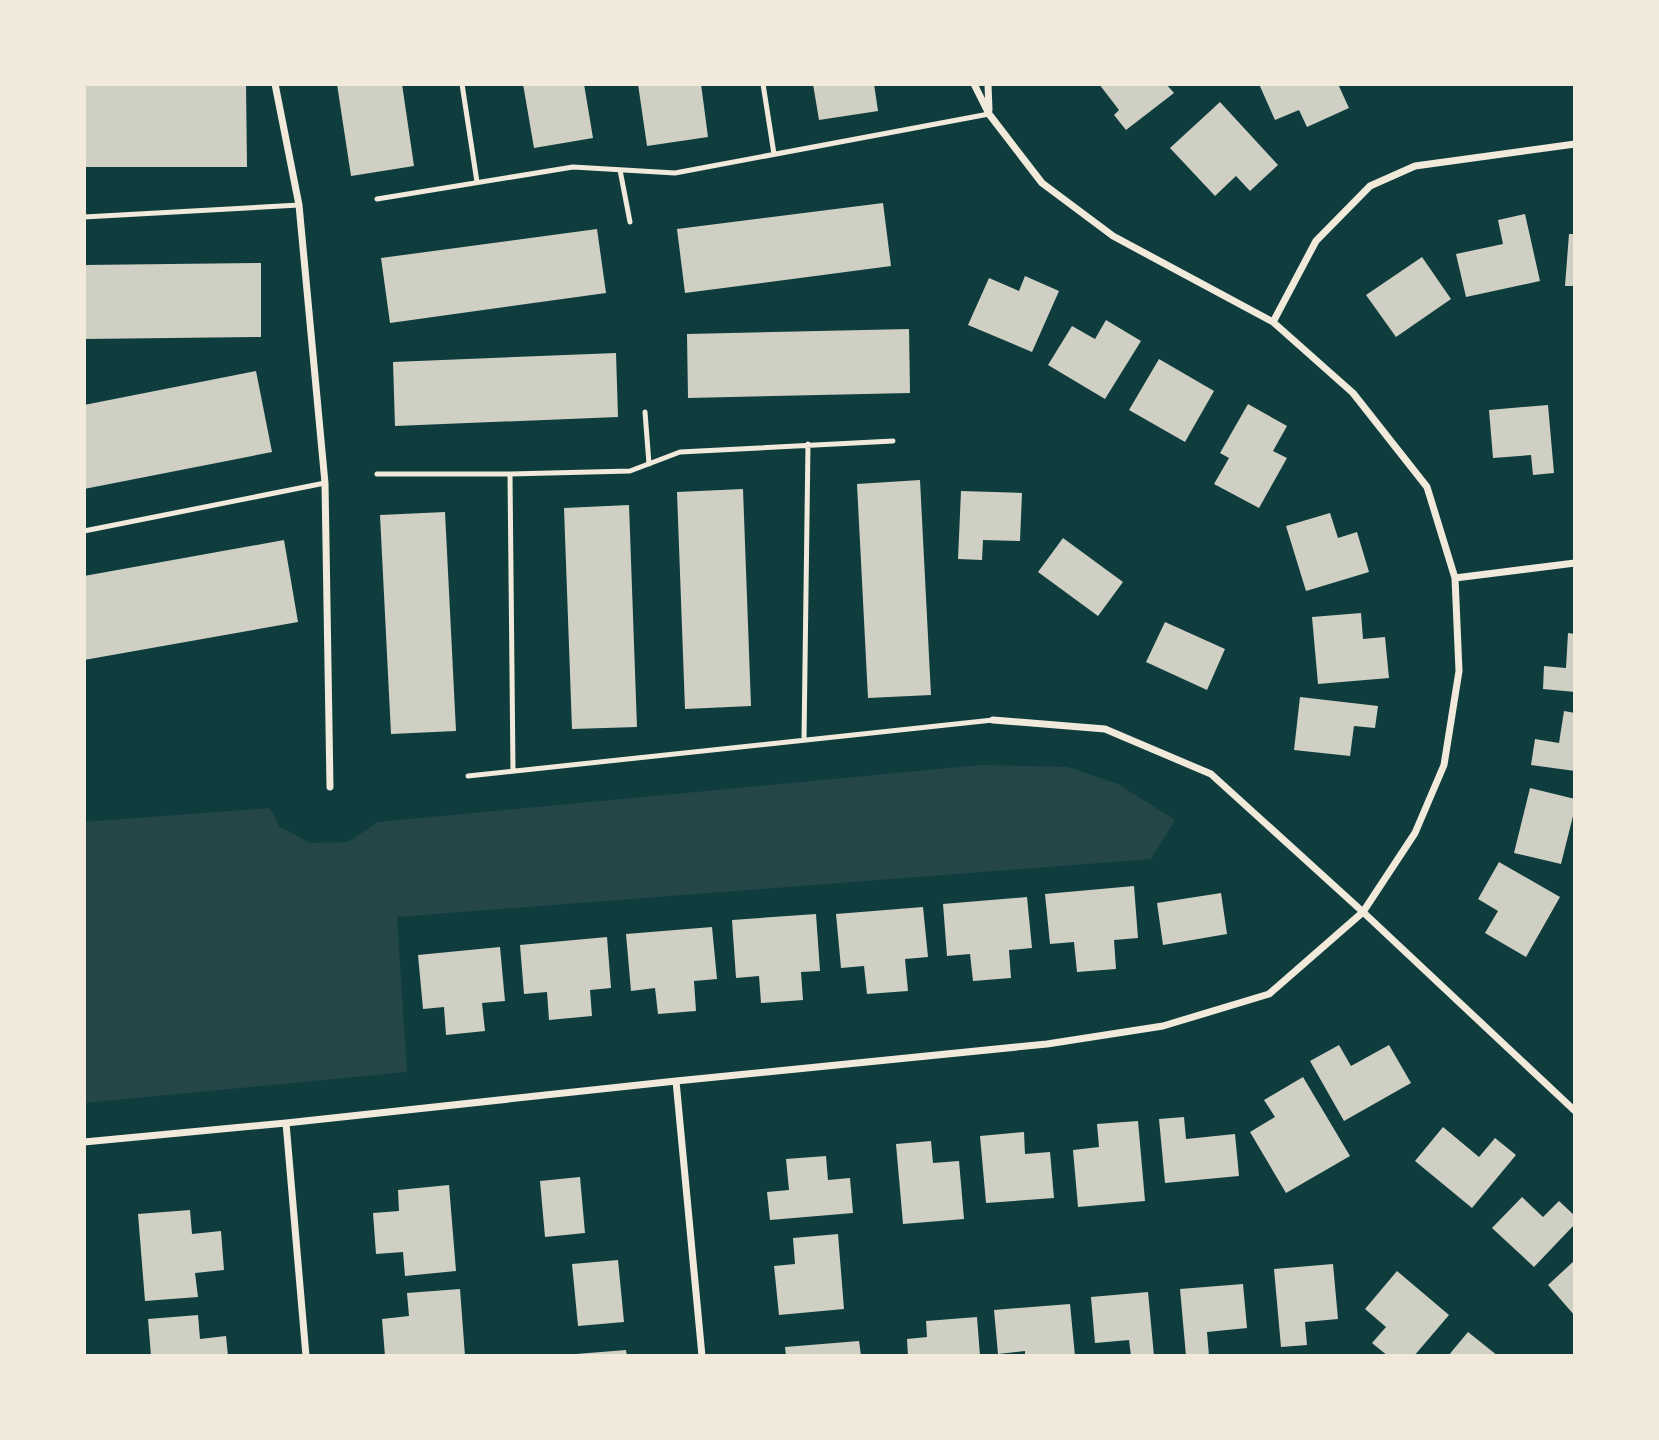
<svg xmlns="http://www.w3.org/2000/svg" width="1659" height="1440" viewBox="0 0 1659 1440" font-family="Manrope,sans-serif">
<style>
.green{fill:#244646}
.building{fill:#cfcfc3}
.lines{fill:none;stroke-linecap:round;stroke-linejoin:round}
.service{stroke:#f1e9da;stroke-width:5}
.minor{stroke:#f1e9da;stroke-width:7}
</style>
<rect width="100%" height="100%" fill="#0f3d3e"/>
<path class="green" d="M980 765 1068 767 1118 784 1175 820 1151 859 397 917 407 1072 84 1103V822L270 808 279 826 310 843 348 842 378 822Z"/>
<path class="building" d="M84 84H246L247 167H84Z
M337 84H402L414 166 351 176Z
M523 84H584L593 138 534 148Z
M638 84H701L708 137 647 146Z
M813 84H874L878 111 819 120Z
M1099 84H1166L1174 93 1126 130 1114 115 1119 110Z
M1259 84H1338L1349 108 1307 127 1299 110 1275 120Z
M1220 102 1278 165 1250 191 1236 176 1215 196 1170 148Z
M883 203 891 266 685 293 677 229Z
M1525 214 1540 281 1466 297 1456 254 1503 244 1498 220Z
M597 229 606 293 390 323 381 258Z
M1569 234H1575V286H1565Z
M1422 257 1451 299 1396 337 1366 295Z
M261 263V337L84 339V265Z
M1025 276 1059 291 1032 352 968 325 989 278 1019 291Z
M1106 320 1141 341 1105 399 1048 365 1072 326 1095 339Z
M909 329 910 393 688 398 687 334Z
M616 353 618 417 395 426 393 362Z
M1159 359 1214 391 1185 442 1129 410Z
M256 371 272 452 84 489V405Z
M1248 404 1287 426 1273 451 1287 458 1259 508 1214 484 1229 458 1220 453Z
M1548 405 1554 473 1533 475 1531 455 1493 458 1489 410Z
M920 480 931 695 868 698 857 484Z
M743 489 751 706 685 709 677 492Z
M961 491 1022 493 1020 541 983 540 982 560 958 559Z
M629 505 637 727 572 729 564 508Z
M445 512 456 731 391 734 380 515Z
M1330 513 1338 538 1357 532 1369 572 1306 591 1286 526Z
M1063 538 1123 582 1098 616 1038 572Z
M284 540 298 622 84 660V576Z
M1361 613 1363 639 1385 637 1389 678 1318 684 1312 617Z
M1165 622 1225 649 1207 690 1146 662Z
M1568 633 1575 634V692L1543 689 1544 666 1566 668Z
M1300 697 1378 706 1375 728 1354 726 1350 756 1294 750Z
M1564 711 1575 713V771L1531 765 1535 739 1559 743Z
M1530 788 1575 799V808L1561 864 1514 853Z
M1499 862 1560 897 1526 957 1485 933 1498 911 1478 899Z
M1134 886 1138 938 1114 940 1116 969 1077 972 1074 942 1050 944 1045 894Z
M1221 893 1227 934 1163 945 1157 903Z
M1027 897 1032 948 1009 950 1011 978 973 981 970 954 947 956 943 904Z
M923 907 928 957 905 959 908 991 867 994 864 966 841 968 836 914Z
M816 914 820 971 801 972 803 1000 761 1003 759 976 736 978 732 920Z
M712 927 717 979 694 981 696 1011 658 1014 655 988 631 991 626 934Z
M607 937 611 988 590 990 592 1016 549 1020 547 992 524 994 520 945Z
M500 947 505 1001 482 1003 485 1031 446 1035 444 1007 423 1009 418 955Z
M1339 1045 1351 1066 1389 1045 1411 1083 1344 1121 1310 1061Z
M1303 1077 1350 1156 1286 1193 1250 1132 1275 1117 1264 1100Z
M1184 1117 1186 1139 1235 1134 1239 1176 1165 1183 1159 1119Z
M1138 1121 1145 1201 1078 1207 1073 1150 1099 1147 1097 1124Z
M1443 1127 1479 1157 1495 1138 1516 1155 1472 1208 1415 1161Z
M1024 1132 1025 1154 1050 1152 1054 1198 986 1203 980 1136Z
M931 1141 933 1163 959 1161 964 1219 903 1224 896 1144Z
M826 1156 828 1180 850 1178 853 1213 770 1220 767 1192 789 1190 786 1159Z
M580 1177 585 1233 545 1237 540 1181Z
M449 1185 456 1271 405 1276 403 1252 376 1254 373 1213 399 1211 398 1190Z
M1522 1197 1543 1217 1559 1201 1575 1216V1224L1534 1267 1492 1228Z
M190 1210 192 1234 221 1231 224 1270 195 1273 198 1297 145 1301 138 1214Z
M838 1234 844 1309 779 1315 774 1266 795 1264 793 1238Z
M618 1260 624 1322 578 1326 572 1264Z
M1575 1260V1316L1548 1285Z
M1333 1264 1338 1319 1305 1322 1307 1345 1281 1347 1274 1269Z
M1397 1271 1449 1315 1414 1356H1388L1372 1343 1386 1327 1365 1309Z
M1243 1284 1247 1328 1207 1332 1209 1356H1186L1180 1289Z
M460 1289 465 1356H385L382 1319 409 1316 407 1293Z
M1148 1292 1154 1356H1131L1129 1340 1095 1343 1091 1297Z
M1070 1304 1075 1356H1025V1351L998 1354 994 1310Z
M198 1315 200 1339 226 1336 228 1356H151L148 1319Z
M977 1317 980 1356H908L907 1339 927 1337 926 1321Z
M1468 1332 1498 1356H1448Z
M859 1341 861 1356H786L785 1347Z
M626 1350 627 1356H576V1354Z"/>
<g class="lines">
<path class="service" d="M462 84 477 182
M763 84 774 154
M620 170 630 222
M377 199 573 167 675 173 989 114
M84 217 299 205
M645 412 649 464
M377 474H510L630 471 680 452 893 441
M510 474 513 771
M84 531 325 483
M804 740 808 444
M468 776 993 720"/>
<path class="minor" d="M275 84 299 205 325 483 330 787
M988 84 989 110
M1273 322 1316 241 1370 186 1415 166 1575 144
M1455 578 1575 563
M993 720 1105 729 1211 774 1363 912 1575 1111
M676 1081 702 1356
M286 1123 306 1356
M84 1142 286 1123 676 1081 1047 1044 1163 1026 1269 994 1363 912 1415 833 1444 765 1459 671 1455 578 1427 487 1353 393 1273 322 1113 236 1042 183 989 114 974 84"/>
</g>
<rect width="1659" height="1440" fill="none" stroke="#f1e9da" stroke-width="172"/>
</svg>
